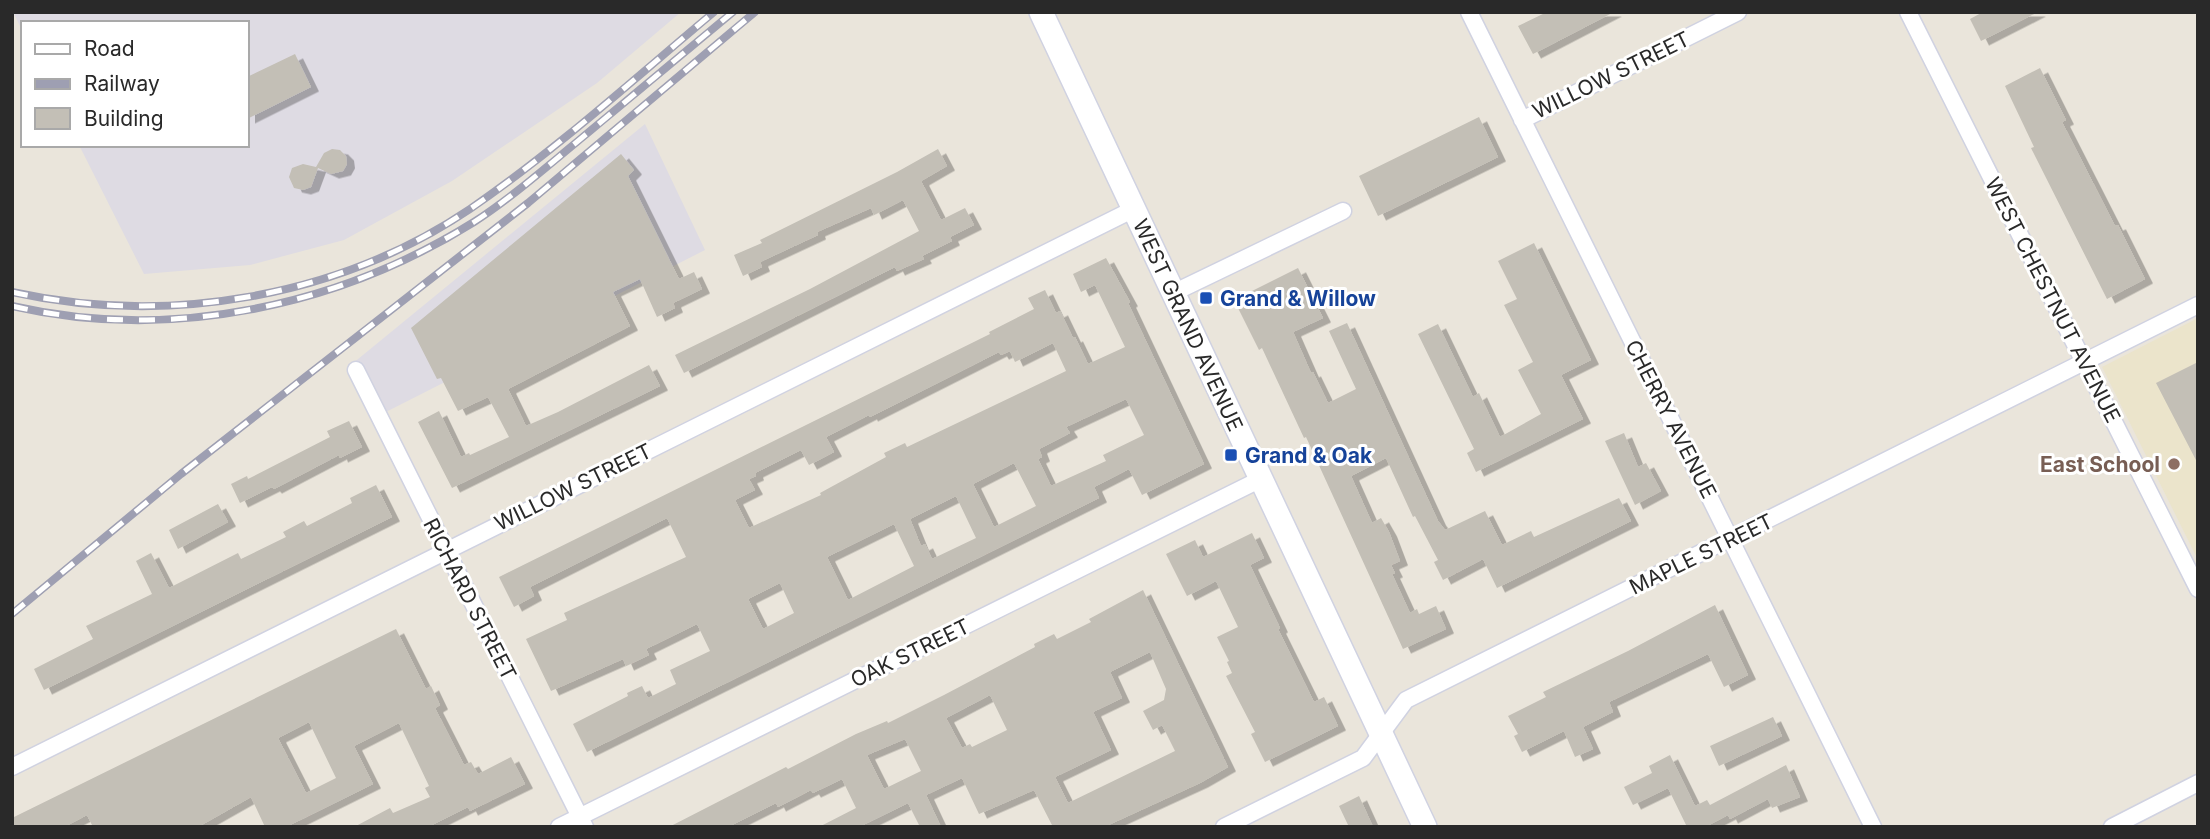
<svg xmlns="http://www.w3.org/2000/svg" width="2210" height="839" viewBox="0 0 2210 839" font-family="Inter,sans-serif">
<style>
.industrial{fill:#dedbe3}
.education{fill:#ebe4cb}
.building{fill:#c3bfb6;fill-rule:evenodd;filter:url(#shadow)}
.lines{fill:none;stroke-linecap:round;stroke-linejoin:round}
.street-casing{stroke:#d0d2e1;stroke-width:19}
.secondary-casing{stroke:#d0d2e1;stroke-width:26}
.street{stroke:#fff;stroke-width:16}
.secondary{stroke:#fff;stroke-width:23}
.rail-casing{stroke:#9e9fb2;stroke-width:8}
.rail{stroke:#fff;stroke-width:5;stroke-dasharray:16;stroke-linecap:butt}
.transit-dot{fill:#1a4fb4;stroke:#fff;stroke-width:2.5}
.education-dot{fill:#8d6e63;stroke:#fff;stroke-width:2.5}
.labels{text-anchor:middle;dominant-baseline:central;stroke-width:6;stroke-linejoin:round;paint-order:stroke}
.street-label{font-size:21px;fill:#292929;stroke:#fff}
.transit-label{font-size:21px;font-weight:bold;fill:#164399;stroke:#fff;text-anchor:start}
.education-label{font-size:21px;font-weight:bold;fill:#785e54;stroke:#fff;text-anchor:end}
</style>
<defs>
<filter id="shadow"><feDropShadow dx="8" dy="4.5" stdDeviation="0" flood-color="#0004"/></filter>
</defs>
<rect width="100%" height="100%" fill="#eae5db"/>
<path class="industrial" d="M13 12H681L597 83 452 181 344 240 250 265 144 274 79 145H247V23H23V32Z
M645 124 705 250 378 416 352 364Z"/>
<path class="education" d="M2198 318V560L2102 367Z"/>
<path class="building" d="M1547 12H1614L1533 54 1518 26Z
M1983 12H2038L1981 41 1970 19Z
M295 54 311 87 247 119V77Z
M2040 68 2066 120 2062 122 2115 226 2118 225 2145 279 2107 299 2031 148 2034 147 2005 86Z
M1479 117 1498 157 1378 216 1359 176Z
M332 149 340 150 346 156 347 164 343 171 331 174 318 168 311 187 303 190 294 188 289 177 292 168 303 164 316 167 324 153Z
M938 149 947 166 921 181 941 220 965 208 974 225 950 237 952 241 922 256 924 259 897 271 895 267 684 373 675 355 810 289 919 231 903 200 874 215 871 208 817 232 818 235 760 262 762 267 743 276 734 255 762 243 760 240 897 172Z
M621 154 634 170 628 176 679 279 694 272 702 289 673 303 675 308 657 317 640 279 613 292 630 326 508 389 526 426 558 412 649 365 660 386 452 488 418 422 439 411 461 457 469 453 470 455 509 437 488 397 458 411 441 378 437 379 411 328Z
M1534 243 1591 360 1561 375 1583 419 1476 472 1467 453 1474 449 1418 334 1438 324 1473 397 1479 393 1500 437 1541 414 1518 370 1533 362 1504 305 1517 299 1498 261Z
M1106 258 1130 302 1128 303 1204 464 1142 495 1129 469 1094 487 1099 498 587 752 573 724 628 696 627 693 642 686 648 698 676 684 670 670 710 651 697 624 646 649 649 655 626 666 623 659 551 691 526 639 567 620 564 613 686 557 667 518 530 587 534 596 514 607 499 577 990 334 989 332 1034 309 1028 298 1045 290 1056 313 1060 311 1073 338 1075 337 1088 364 1125 347 1095 285 1081 292 1073 274ZM1053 343 1066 371 907 447 905 443 884 453 886 457 820 493 821 495 749 528 735 500 755 490 749 479 756 476 755 473 801 450 809 465 834 452 826 437 869 415 870 417 999 352 1001 355 1010 351 1015 362ZM1126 399 1144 435 1103 455 1106 461 1051 486 1038 459 1042 457 1039 449 1070 433 1066 427ZM1014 463 1036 506 994 527 973 484ZM956 496 976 538 932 559 925 544 921 546 910 519ZM894 524 914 566 848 600 827 557ZM780 583 794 613 763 629 748 599Z
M1298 268 1323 318 1293 332 1311 373 1313 372 1328 403 1356 389 1329 331 1347 323 1438 521 1445 530 1485 511 1502 545 1531 531 1534 537 1619 498 1631 521 1497 588 1483 559 1443 580 1434 562 1438 560 1415 516 1413 517 1386 458 1351 476 1372 523 1381 518 1389 532 1400 561 1391 565 1395 573 1392 574 1410 613 1417 609 1419 614 1436 606 1446 629 1403 649 1306 437 1304 438 1262 348 1259 350 1234 300Z
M2198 362V464L2156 383Z
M349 421 362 447 340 458 339 455 274 489 272 487 240 503 231 484 247 476 248 479 330 437 327 431Z
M1624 433 1638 467 1646 463 1661 491 1635 505 1605 441Z
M376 485 392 517 44 690 34 669 93 639 86 626 152 594 136 561 151 553 169 588 238 553 241 559 286 537 283 532 304 521 307 526 352 503 350 498Z
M218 504 228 522 178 549 169 530Z
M1252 533 1264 558 1250 565 1280 628 1278 629 1314 702 1324 697 1338 726 1265 762 1251 734 1255 732 1226 676 1232 673 1227 662 1229 661 1217 637 1238 627 1216 581 1187 596 1166 554 1195 540 1203 557Z
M1143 590 1228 767 1200 783 1104 827H1053L1034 790 979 814 962 778 926 795 941 827H920L908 803 859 827H819L856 808 842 779 813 793 811 790 778 807 776 803 728 827H669L786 767 788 769 856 734 887 721 888 723 944 695 1035 647 1034 644 1054 634 1057 639 1091 622 1089 619ZM1150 652 1166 689 1164 700 1143 711 1153 730 1162 725 1175 751 1068 803 1055 777 1111 750 1093 712 1122 698 1110 672ZM990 695 1007 730 972 747 970 744 962 748 946 718ZM905 739 921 771 884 789 867 755Z
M1715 605 1748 675 1724 687 1708 654 1609 702 1613 712 1583 727 1593 749 1575 757 1564 731 1522 752 1514 736 1518 734 1508 716 1546 697 1543 692 1628 651Z
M396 629 426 689 431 686 440 705 435 708 464 765 471 762 478 774 511 757 525 784 470 811 468 807 428 827H354L390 808 393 813 430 797 425 788 429 786 399 723 354 746 373 784 286 827H265L251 797 198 827H93L87 815 64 827H12V818ZM309 722 336 778 306 793 278 738Z
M1773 717 1782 736 1719 766 1710 746Z
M1670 755 1695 806 1707 800 1710 805 1786 765 1800 797 1772 808 1768 799 1730 819 1728 815 1705 827H1687L1668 788 1633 805 1624 787 1652 773 1649 766Z
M1359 796 1373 827H1349L1339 806Z"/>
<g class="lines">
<defs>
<path id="street" d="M1469 12 1873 827
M1908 12 2198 589
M1522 120 1738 12
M1173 293 1343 211
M356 370 585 827
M12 767 1134 209
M559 827 1261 479
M1224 827 1363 758 1406 700 2198 305
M2112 827 2198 783"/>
<path id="secondary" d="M1041 12 1425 827"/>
</defs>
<use href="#street" class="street-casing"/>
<use href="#secondary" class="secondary-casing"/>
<use href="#street" class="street"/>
<use href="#secondary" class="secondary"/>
<defs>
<path id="rail" d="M12 292C167 326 338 298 470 209 556 150 634 79 714 12
M12 306C170 342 338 307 474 222 511 198 544 169 578 141 630 98 681 55 733 12
M12 614 181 474 528 203 755 12"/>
</defs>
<use href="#rail" class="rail-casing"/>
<use href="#rail" class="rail"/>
</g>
<g class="transit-dot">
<rect x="1199" y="291" width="14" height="14" rx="3.5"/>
<rect x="1224" y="448" width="14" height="14" rx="3.5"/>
</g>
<circle class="education-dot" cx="2174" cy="464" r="7"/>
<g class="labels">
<g class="street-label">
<text transform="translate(1611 75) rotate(-26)">WILLOW STREET</text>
<text transform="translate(2053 300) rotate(63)">WEST CHESTNUT AVENUE</text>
<text transform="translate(1188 325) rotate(65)">WEST GRAND AVENUE</text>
<text transform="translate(1671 419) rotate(63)">CHERRY AVENUE</text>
<text transform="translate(573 487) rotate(-26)">WILLOW STREET</text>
<text transform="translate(1701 554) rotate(-26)">MAPLE STREET</text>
<text transform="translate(470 599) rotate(63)">RICHARD STREET</text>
<text transform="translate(910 653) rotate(-26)">OAK STREET</text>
</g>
<g class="transit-label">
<text x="1220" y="298">Grand &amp; Willow</text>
<text x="1245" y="455">Grand &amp; Oak</text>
</g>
<g class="education-label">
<text x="2160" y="464">East School</text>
</g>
</g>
<rect width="2210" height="839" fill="none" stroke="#292929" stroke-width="28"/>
<rect x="21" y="21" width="228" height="126" fill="#ffffff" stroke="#a9a9a9" stroke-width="2"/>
<rect x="35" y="44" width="35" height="10" fill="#ffffff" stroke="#a9a9a9" stroke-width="2"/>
<text x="84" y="56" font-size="21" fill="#292929">Road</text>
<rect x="35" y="79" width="35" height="10" fill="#9e9fb2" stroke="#a9a9a9" stroke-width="2"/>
<text x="84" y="91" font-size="21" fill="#292929">Railway</text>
<rect x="35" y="108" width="35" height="21" fill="#c3bfb6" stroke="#a9a9a9" stroke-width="2"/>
<text x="84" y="126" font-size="21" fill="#292929">Building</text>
</svg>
